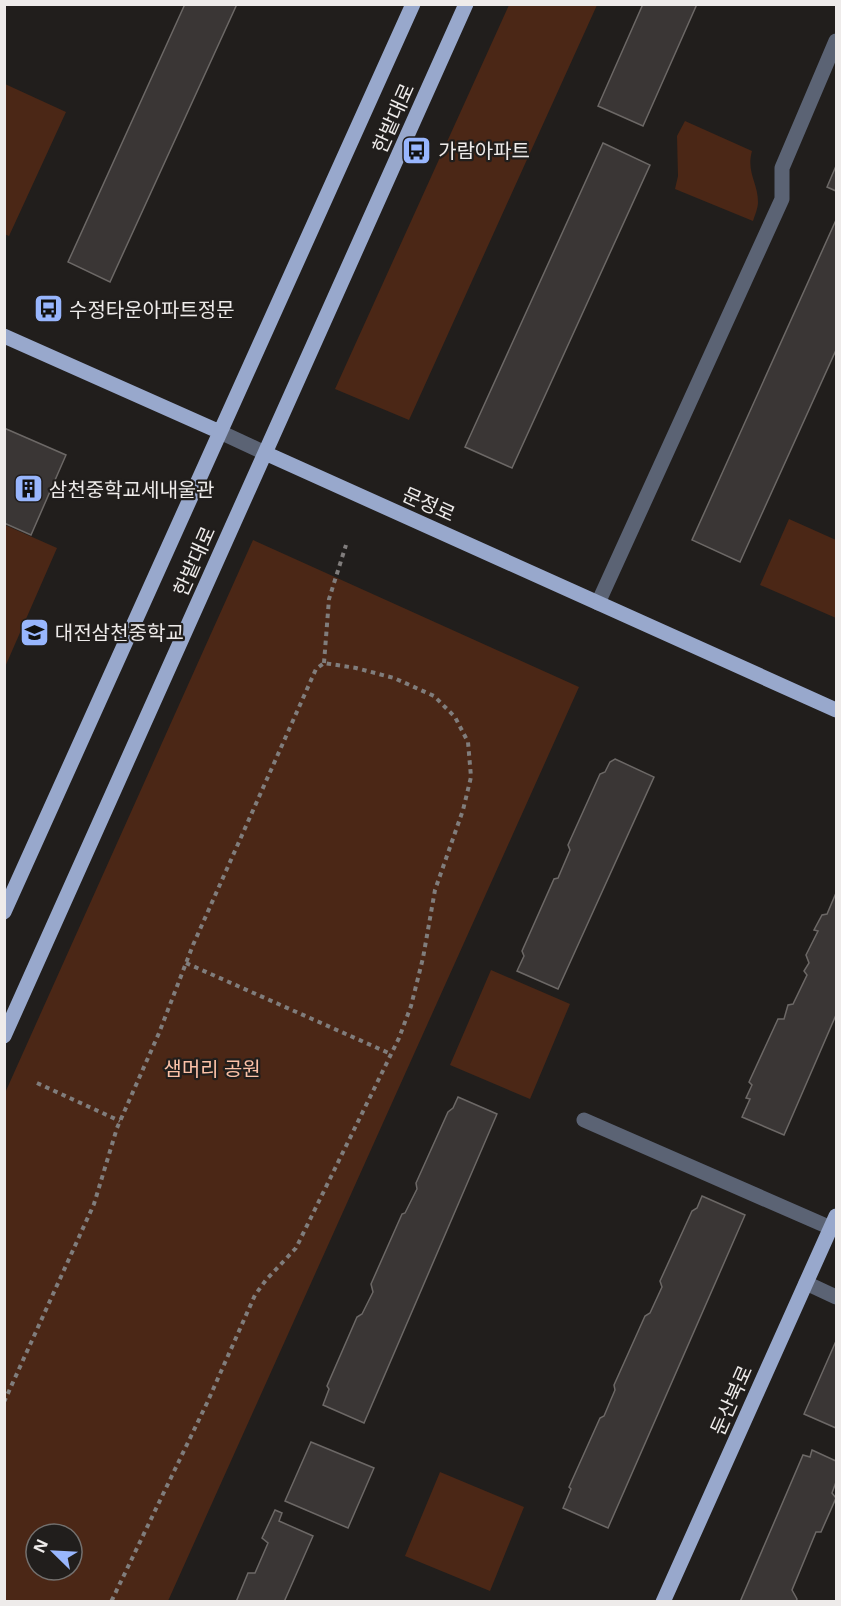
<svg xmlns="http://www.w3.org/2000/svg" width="841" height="1606" viewBox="0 0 841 1606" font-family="'Noto Sans','Noto Sans KR',sans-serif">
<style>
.green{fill:#4b2716;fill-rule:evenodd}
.building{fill:#3a3635;stroke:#6c6866;stroke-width:1.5}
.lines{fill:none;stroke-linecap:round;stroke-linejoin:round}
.path{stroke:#807d7c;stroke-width:4;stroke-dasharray:4.5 4.5;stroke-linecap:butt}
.minor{stroke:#5b6374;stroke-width:15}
.major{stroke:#98a8cc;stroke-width:15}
.labels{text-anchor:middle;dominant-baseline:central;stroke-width:4.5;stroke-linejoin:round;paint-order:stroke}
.street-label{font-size:20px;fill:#eeebea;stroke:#211e1c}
.poi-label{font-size:20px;fill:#eeebea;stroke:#211e1c;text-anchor:start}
.park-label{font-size:20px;fill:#fcc2a8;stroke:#211e1c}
</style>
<rect width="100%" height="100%" fill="#211e1c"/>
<path class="green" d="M509 5H597L409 420 335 389Z
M5 84 66 112 9 236 4 234Z
M685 121 752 151C746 172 758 183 758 202 758 208 755 215 753 221L675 189 678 176 677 136Z
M789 519 836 540V618L760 585Z
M5 525 57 548 5 667Z
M253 540 579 687 168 1601H5V1093ZM36 1534H72V1570H36Z
M491 970 570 1004 530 1099 450 1065Z
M440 1472 524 1507 490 1591 405 1556Z"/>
<path class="building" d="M185 4H237L110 282 68 262Z
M643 4H697L643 126 598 106Z
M603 143 650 165 512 468 465 447Z
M836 166V191L827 187Z
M836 220V350L740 562 692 540Z
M4 428 66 455 31 535 4 523Z
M615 759 654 777 558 989 517 971 524 956 522 951 554 879 558 878 570 850 568 845 600 774 605 772 610 762Z
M836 893V1015L784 1135 742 1117 750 1099 746 1098 752 1085 749 1082 778 1019H784L788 1005 793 1004 807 975 804 971 809 963 806 955 818 931 814 930 822 915 827 914Z
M458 1097 497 1114 364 1423 323 1405 329 1389 327 1386 357 1317 362 1314 373 1292 371 1284 402 1214 405 1213 417 1189 416 1183 448 1112 453 1108Z
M702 1196 745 1215 608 1528 563 1508 571 1489 569 1487 600 1418 604 1416 615 1390 614 1385 645 1316 650 1313 662 1287 660 1281 692 1211 697 1208Z
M836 1341V1428L804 1414Z
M311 1442 374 1468 348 1528 285 1501Z
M812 1450 836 1461V1482L832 1493 836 1498 821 1532H816L792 1590 797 1599 796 1602H740L803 1455 810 1457Z
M275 1510 282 1513 279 1521 313 1536 284 1602H236L248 1573H255L268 1543 262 1538Z"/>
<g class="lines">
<path class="path" d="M324 663 329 599 346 545
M186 963 391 1054
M37 1083 120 1121
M4 1402 94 1204 117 1128 159 1033 193 945 316 669 324 663 356 668 394 678 434 696 455 717 468 742 471 777 463 810 435 890 423 958 411 1006 399 1038 296 1248 266 1280 255 1295 207 1403 111 1602"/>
<path class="minor" d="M220 432 265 453
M598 603 782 199V168L836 41
M584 1120 831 1228
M806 1283 836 1297"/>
<path class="major" d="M4 336 220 432
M265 453 836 710
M4 912 413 4
M4 1036 466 4
M663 1602 836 1216"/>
</g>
<defs>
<symbol id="bus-square" viewBox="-11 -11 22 22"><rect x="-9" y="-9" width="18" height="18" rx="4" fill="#98b6fd" stroke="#211e1c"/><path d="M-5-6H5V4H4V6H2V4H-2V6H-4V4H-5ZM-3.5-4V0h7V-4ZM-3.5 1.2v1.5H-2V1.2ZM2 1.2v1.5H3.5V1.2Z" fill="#111"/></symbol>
<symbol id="building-square" viewBox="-11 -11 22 22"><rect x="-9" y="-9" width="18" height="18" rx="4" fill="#98b6fd" stroke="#211e1c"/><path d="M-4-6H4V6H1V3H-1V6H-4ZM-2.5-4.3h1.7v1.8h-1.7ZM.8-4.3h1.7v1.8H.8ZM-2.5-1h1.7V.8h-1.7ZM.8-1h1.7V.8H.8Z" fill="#111"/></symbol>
<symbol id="school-square" viewBox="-11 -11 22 22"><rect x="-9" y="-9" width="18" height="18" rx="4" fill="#98b6fd" stroke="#211e1c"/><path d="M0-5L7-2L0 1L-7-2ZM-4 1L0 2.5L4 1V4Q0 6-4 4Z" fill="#111"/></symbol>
</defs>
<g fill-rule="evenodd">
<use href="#bus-square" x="400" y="134" width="33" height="33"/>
<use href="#bus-square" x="32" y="292" width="33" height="33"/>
<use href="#building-square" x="12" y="472" width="33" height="33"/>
<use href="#school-square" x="18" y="616" width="33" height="33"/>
</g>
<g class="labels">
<g class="street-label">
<text transform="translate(393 118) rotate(-66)">한밭대로</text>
<text transform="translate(429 504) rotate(24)">문정로</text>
<text transform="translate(194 561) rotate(-66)">한밭대로</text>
<text transform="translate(731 1400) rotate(-66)">둔산북로</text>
</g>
<g class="poi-label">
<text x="438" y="150">가람아파트</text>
<text x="69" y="309">수정타운아파트정문</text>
<text x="49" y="489">삼천중학교세내울관</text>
<text x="55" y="632">대전삼천중학교</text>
</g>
<g class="park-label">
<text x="212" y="1068">샘머리 공원</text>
</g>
</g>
<rect width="841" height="1606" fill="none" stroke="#eeebea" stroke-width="12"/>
<g transform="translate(54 1552) rotate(294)"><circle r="28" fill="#211e1c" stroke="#73706e" stroke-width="1.5"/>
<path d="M0-4.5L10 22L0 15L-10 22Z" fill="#98b6fd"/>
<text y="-9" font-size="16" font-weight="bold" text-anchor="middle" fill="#eeebea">N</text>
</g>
</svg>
